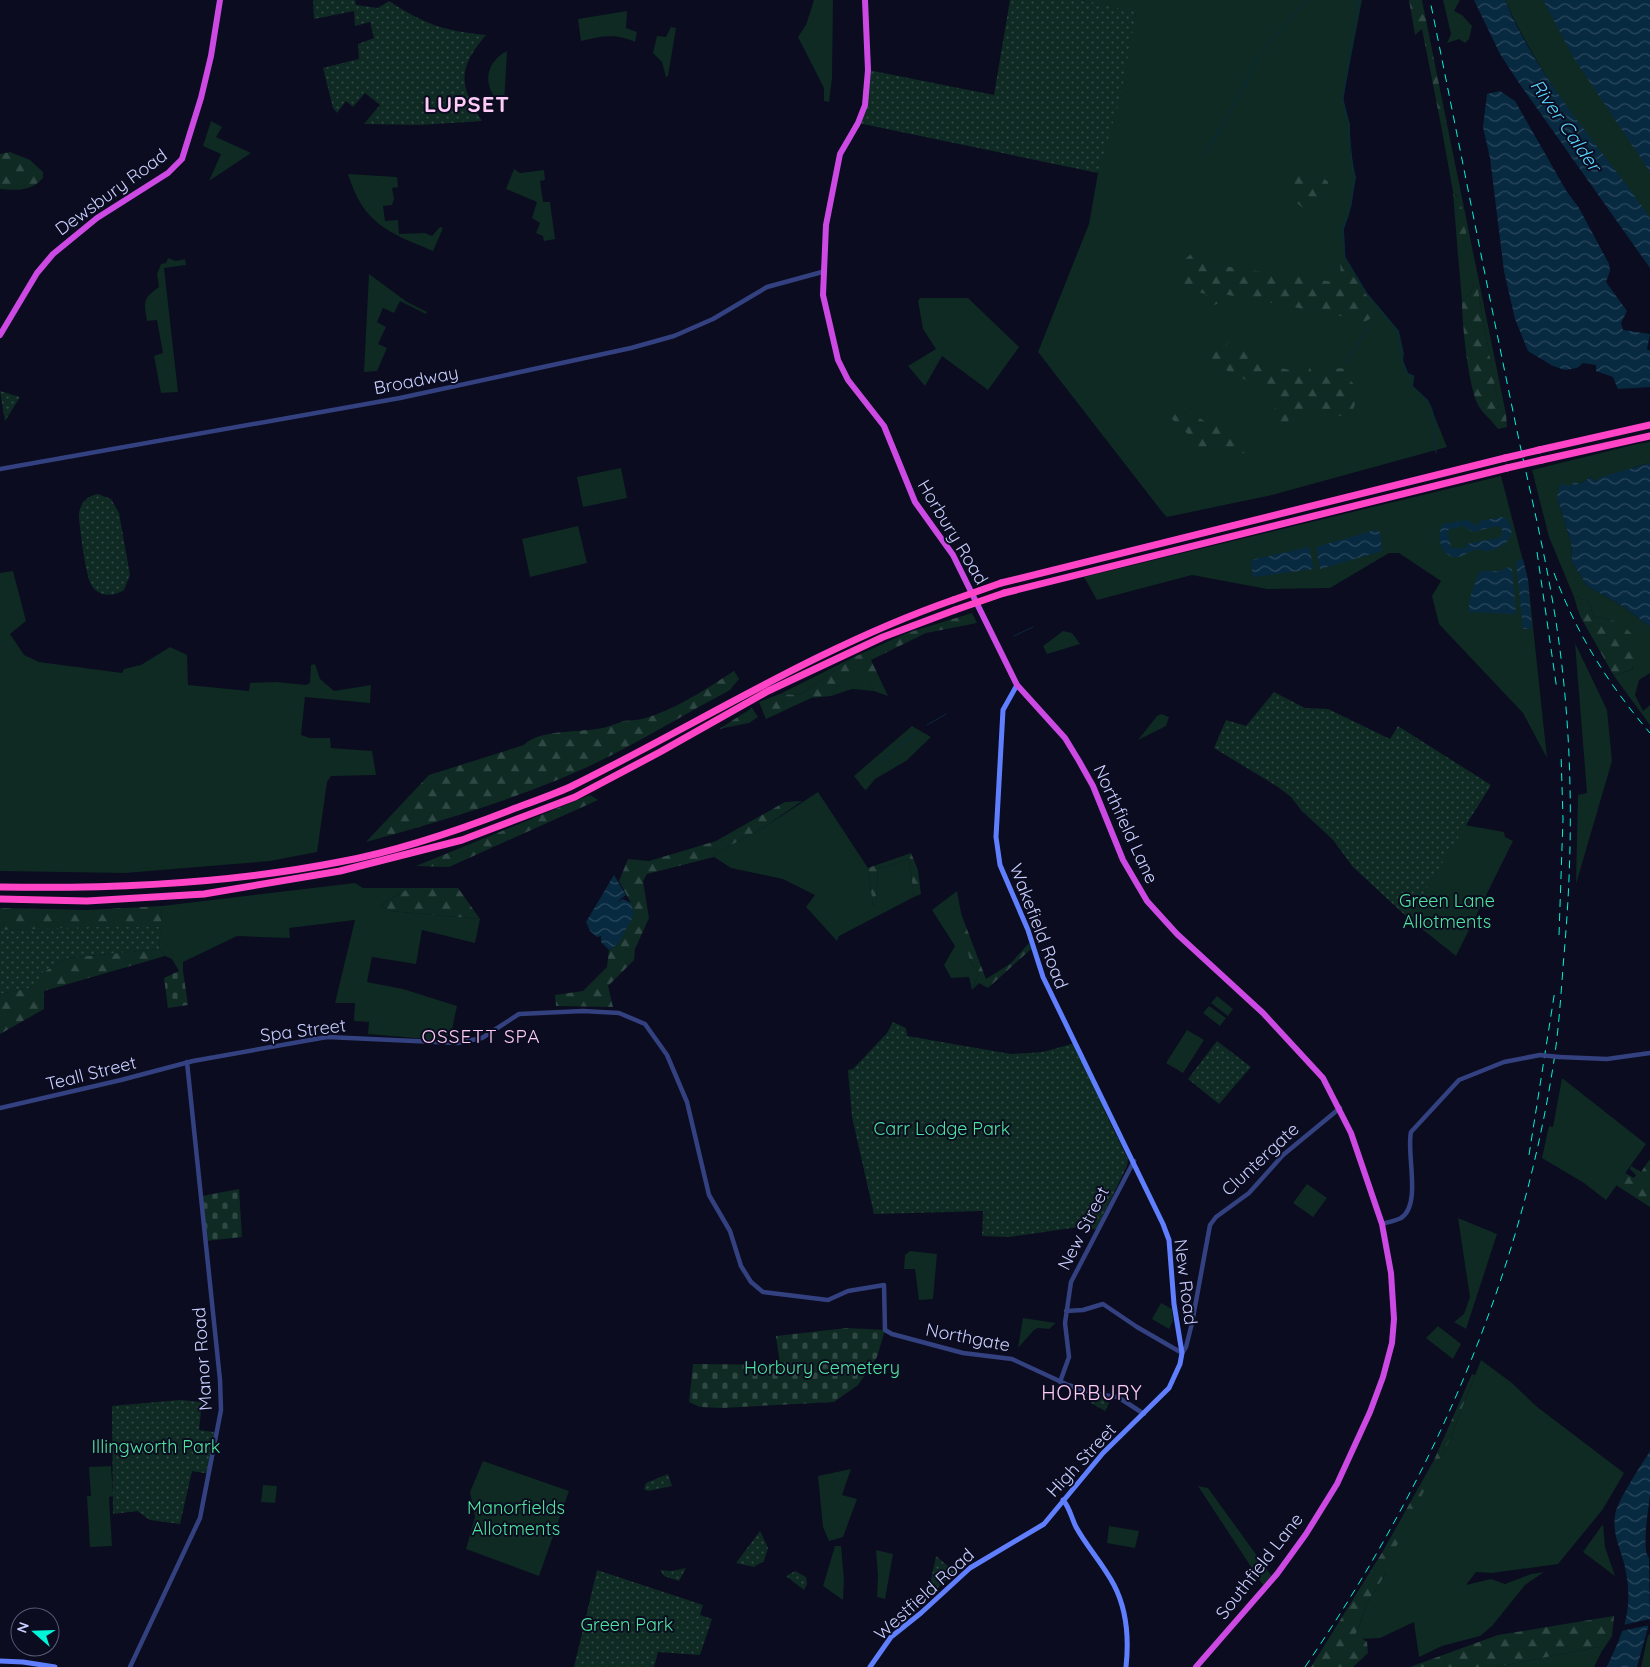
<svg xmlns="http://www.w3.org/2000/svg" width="1650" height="1667" viewBox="0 0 1650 1667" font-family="Quicksand,sans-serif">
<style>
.green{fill:#0e2a23}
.forest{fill:url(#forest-firs)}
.cemetery{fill:url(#cemetery-stones)}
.park{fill:url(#park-dots)}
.water{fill:url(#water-waves);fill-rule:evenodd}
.pier{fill:#0b0c1f}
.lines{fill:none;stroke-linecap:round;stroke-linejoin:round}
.stream{stroke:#082a41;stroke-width:1}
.tertiary{stroke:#334181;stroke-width:4.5}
.secondary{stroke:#607fff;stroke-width:5}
.trunk{stroke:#cc4ae3;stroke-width:6}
.motorway{stroke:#ff44c7;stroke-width:7}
.rail{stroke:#00f4d7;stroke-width:1;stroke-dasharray:8 6;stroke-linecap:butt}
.tertiary-bridge{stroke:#334181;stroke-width:4.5}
.motorway-bridge{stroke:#ff44c7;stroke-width:7}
.labels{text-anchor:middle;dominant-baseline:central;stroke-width:4;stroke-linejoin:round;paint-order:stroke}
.street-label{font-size:18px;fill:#c9cfff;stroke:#0b0c1f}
.park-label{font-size:18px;fill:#4fe59f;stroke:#0b0c1f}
.water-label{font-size:19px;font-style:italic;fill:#57d6ff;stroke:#0b0c1f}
.neighbourhood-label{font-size:19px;letter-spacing:1px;fill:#ffcbf8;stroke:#0b0c1f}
.quarter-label{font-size:20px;letter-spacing:1px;fill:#ffcbf8;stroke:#0b0c1f}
.district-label{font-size:22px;font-weight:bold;letter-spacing:1px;fill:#ffcbf8;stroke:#0b0c1f}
</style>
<defs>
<pattern id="forest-firs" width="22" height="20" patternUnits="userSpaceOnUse" patternTransform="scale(1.25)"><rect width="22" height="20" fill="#0e2a23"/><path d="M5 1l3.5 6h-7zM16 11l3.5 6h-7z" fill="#304844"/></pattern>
<pattern id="cemetery-stones" width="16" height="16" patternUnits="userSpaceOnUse" patternTransform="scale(1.25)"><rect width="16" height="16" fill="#0e2a23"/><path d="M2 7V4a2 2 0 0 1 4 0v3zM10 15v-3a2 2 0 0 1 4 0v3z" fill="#304844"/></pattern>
<pattern id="park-dots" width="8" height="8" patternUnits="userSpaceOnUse" patternTransform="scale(1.25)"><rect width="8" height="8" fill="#0e2a23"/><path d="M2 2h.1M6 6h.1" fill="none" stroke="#304844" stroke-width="1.8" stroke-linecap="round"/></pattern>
<pattern id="water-waves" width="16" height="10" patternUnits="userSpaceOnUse" patternTransform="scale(1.25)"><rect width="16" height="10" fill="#082a41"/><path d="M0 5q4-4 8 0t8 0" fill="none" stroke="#2b485e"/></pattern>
</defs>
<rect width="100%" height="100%" fill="#0b0c1f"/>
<path class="green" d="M814 0H833L832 78 829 102 824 101V88L798 37 806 25Z
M1082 0H1362L1343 99 1350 124V148L1356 178 1349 215 1344 229 1345 257 1364 289 1399 331 1404 354 1403 360 1408 373 1414 376 1413 386 1428 400 1447 447 1272 495 1167 517 1163 513 1038 352 1089 224 1098 173 1136 13Z
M1443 0H1460L1454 11 1462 15 1472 26 1469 39 1465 43 1459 39 1447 43 1451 34Z
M1505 0H1545L1650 171V219C1597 150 1541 80 1505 0Z
M627 11 626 28 637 32 635 42C615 33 601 36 581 41L578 19Z
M671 27 676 28 668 76 666 77 662 62 653 53 657 36 666 37Z
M507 51 504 104V105C482 91 483 63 507 51Z
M211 121 222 127 216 137 251 153 209 181 221 154 203 146Z
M1447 124 1506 414 1499 410 1477 284H1474L1471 292 1462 301 1458 255 1466 250 1457 196 1453 192 1441 125Z
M514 169 520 173 544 170 545 180 540 181 543 202H550L555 239 544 241 543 236 536 233 540 223 532 218 537 202 506 189Z
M348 174 397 177 398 187 392 188 394 199 392 205 383 206 385 221 398 220 399 234 425 233 432 236 440 227 443 228 433 251C388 232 364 225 348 174Z
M168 258 176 261 185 259 186 265 164 268 178 392 161 393 154 356 163 353 157 320 147 321C144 302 142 299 159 287L157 274 161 264 166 263Z
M369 274 407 302 427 312 426 314 400 301 394 313 383 308 377 322 386 327 378 344 387 348 377 371 364 372Z
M920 298H968L1019 347 988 390 942 356 925 386 908 366 936 349 923 329 918 301Z
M1650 442V463C1631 467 1614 475 1596 482L1591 477 1580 484 1571 486 1557 498 1571 542 1572 562 1587 586 1624 607 1650 627V673L1639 680 1635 695 1643 711 1650 705V725L1614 676 1633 669 1619 622 1593 616 1589 601 1574 597 1549 537 1532 470 1637 444Z
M621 468 627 498 583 507 577 477Z
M1501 476 1528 580 1547 758 1523 713 1439 624 1432 596 1441 581 1399 553H1389L1330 588 1267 589 1192 575 1097 600 1084 577Z
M578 526 587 563 530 577 522 539Z
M13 571 26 621 10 634 24 655 39 662 122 673 124 669 141 665 170 647 187 655 188 685 249 691 250 683 276 682 306 685 310 683 311 665 315 664 320 679 334 691 371 685 370 703 305 697 301 735 310 738H330L331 748 372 751 376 775 331 776 327 782 317 852 270 861 125 873 0 871V573Z
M1063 631 1072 633 1080 644 1047 654 1043 646Z
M1575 643 1607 710 1612 761 1576 884 1578 795 1587 793Z
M854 657 800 695 780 694Z
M864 671 874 691 852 689 831 696 837 687Z
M1161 714 1169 717 1166 726 1138 740 1157 716Z
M912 726 931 737 906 761 875 779 866 790 864 789 854 776Z
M818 792 868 868 873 906 876 904 878 869 909 859 914 897 839 936 837 941 806 907 815 895 783 879 731 868 714 857 716 853 763 828Z
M1465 825 1504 832 1505 837 1513 841 1456 956 1408 918Z
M355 883 363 888H409L380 905 391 911 480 919 475 943 422 930 416 964 372 957 367 982 403 989 457 1006 451 1034 437 1040 368 1034 369 1022 354 1021 355 1003H335L355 920 289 928 290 938 237 936 183 962V971H179L172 959 165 956 159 949 162 906Z
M957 891 970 961 979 974 972 990 969 977 951 978 944 965 955 946 932 910Z
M1217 996 1233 1009 1228 1016 1211 1003Z
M1209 1006 1226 1018 1220 1026 1203 1013Z
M1187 1030 1204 1040 1183 1073 1166 1063Z
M1562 1078 1646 1144 1606 1200 1584 1183 1542 1158 1549 1126 1553 1127Z
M1307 1184 1327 1198 1313 1217 1293 1203Z
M1458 1218 1497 1234 1466 1329 1454 1322 1464 1314 1470 1297Z
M910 1251 937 1254 933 1299 919 1300 915 1269H904L905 1255Z
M1161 1303 1172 1309 1173 1321 1169 1329 1152 1319Z
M1023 1318 1056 1323 1049 1329 1038 1328 1034 1330 1018 1348Z
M1438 1326 1461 1344 1453 1359 1426 1338Z
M1481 1360 1512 1383 1536 1406 1624 1473 1603 1509 1558 1564 1492 1573 1476 1572 1466 1585 1491 1579 1505 1584 1531 1574 1544 1572 1525 1585 1492 1626 1480 1636 1442 1646 1419 1657 1414 1622 1380 1638 1360 1639 1356 1635 1366 1605 1386 1573 1383 1571 1450 1439Z
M483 1461 569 1491 539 1576 466 1549 475 1517 470 1492Z
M111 1466 113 1496 109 1497 112 1546 90 1547 87 1496H91L89 1467Z
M851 1469 842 1495 857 1499 843 1537 829 1541 823 1527 818 1476Z
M263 1485 277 1486 275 1503 261 1502Z
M1198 1486 1208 1488 1273 1578 1265 1588Z
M1603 1524 1605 1547 1615 1576 1583 1552Z
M1109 1526 1139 1531 1135 1548 1107 1543Z
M835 1546H841L844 1580 843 1600 823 1586Z
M876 1550 893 1554 885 1599 877 1597 878 1576Z
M1650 1634V1667H1641L1648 1635Z
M1598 1647 1602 1651 1594 1667H1496Z"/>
<path class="forest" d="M1409 0H1422L1447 124 1441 125 1422 29 1415 35Z
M10 152 30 160 43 172V178C30 192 18 190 0 189V154Z
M1309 173 1320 175 1328 182V192L1318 207 1305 210 1290 197 1289 190 1299 175Z
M1453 192C1465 203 1465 230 1468 245L1466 250 1458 255Z
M1191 254 1197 257V262H1214L1216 265 1333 282 1346 287 1349 284 1341 276 1340 261 1344 259 1353 276 1379 313 1363 323 1337 315 1223 294 1221 302 1212 306 1205 302 1206 294 1186 289 1178 277 1180 264Z
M1474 284H1477L1499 409 1506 414 1507 427 1498 429C1492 420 1483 414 1478 405 1468 385 1462 323 1462 301L1471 292Z
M1221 335H1226L1229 340 1225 348 1230 352 1244 350 1262 354 1270 366 1290 370C1297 364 1300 363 1309 365L1312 373C1326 376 1338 362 1352 372L1350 380 1359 390 1353 410 1347 417 1295 409 1289 418 1287 428 1278 431 1271 422 1276 403 1262 388 1208 361 1206 353 1209 348 1219 344Z
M1180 406C1193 412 1205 425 1220 427 1224 435 1231 442 1240 442L1246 452C1233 460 1221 449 1208 449 1204 448 1200 450 1195 450L1192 444 1194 440 1170 417 1169 414 1178 409Z
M1574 597 1589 601 1593 616 1619 622 1636 638V659L1632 669 1614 676 1580 616Z
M972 613 977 623 926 633 871 660 888 696 874 691 864 672 837 687 831 696 811 698 766 719 759 702 780 694 800 695 854 657 907 633Z
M734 671 739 679 730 690C681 716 633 746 583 769 514 800 439 822 366 842L429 775 524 745C537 730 579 732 597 729 606 728 615 724 623 721 631 720 639 720 646 718 678 708 706 689 734 671Z
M752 708 758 717 749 723 719 729Z
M590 795 598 800 449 867 416 866Z
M802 801 763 828 716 853 714 857 647 874 643 881 649 918 635 949 634 960 608 986 613 1007 556 1006 555 995 583 991 607 967 609 950 618 944 631 903 619 881 628 859 649 861 716 841 785 802Z
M911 853 918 870 921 894 914 897 909 859 878 869 876 904 873 906 868 868Z
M409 888H458L480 919 391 911 380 905Z
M957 903 986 979 1010 964 1029 943 1031 949 988 988 979 983 972 990 979 974 970 961Z
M162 906 161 927 0 930V908L87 910Z
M159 949 165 956 44 991V1009L0 1034V994L40 986V974L67 958Z
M1650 1159V1207L1616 1185 1625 1173 1634 1178 1636 1175 1630 1169 1631 1166 1641 1172Z
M1472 1374 1475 1375 1450 1439 1384 1571 1386 1573 1366 1605 1356 1634 1367 1642 1368 1653 1353 1667H1311L1383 1551 1434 1460Z
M1614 1616 1612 1636 1602 1651 1598 1647 1496 1667H1410L1498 1635Z"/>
<path class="cemetery" d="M179 971H183L188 1005 168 1008 164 978Z
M239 1189 242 1237 206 1241 202 1196Z
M847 1328 885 1330 877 1357 858 1385 834 1402 722 1408 700 1407 689 1402 693 1364 780 1365 776 1336Z"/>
<path class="park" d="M313 0H355L356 5 378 8 389 1C424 24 444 31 486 35 457 69 459 85 482 121L419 125 364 124 380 105 365 93 353 107 346 101 337 113 333 108 323 68 359 59 358 44 374 38 370 22 355 26 354 11 314 19Z
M1010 0H1082L1136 12 1121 95 1098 173 858 123 863 112 868 70 994 95Z
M0 391 20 397 5 421Z
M98 494 111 499 119 513 130 575 124 590C114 597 99 597 92 586 85 575 81 534 79 519 78 506 85 496 98 494Z
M1274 692 1305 708 1328 709 1390 739 1398 726 1491 785 1408 918 1353 867 1333 840 1301 810 1291 797 1278 787 1214 748 1226 720 1246 726Z
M93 927H161L159 949 67 958 40 974V986L0 994V930Z
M893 1022 906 1028 907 1036 1011 1054 1043 1052 1075 1043 1100 1093 1105 1112 1128 1159 1127 1166 1096 1230 1086 1226 1009 1237 982 1236 983 1211 874 1214 852 1117 848 1070 853 1069 887 1033Z
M1217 1041 1251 1067 1219 1104 1188 1079Z
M1095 1396 1105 1397 1104 1401 1109 1403 1105 1411 1091 1403Z
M180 1400 202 1402 199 1430 214 1432 216 1440 210 1474 192 1471 180 1524 150 1520 137 1511 113 1514 112 1406Z
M668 1474 672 1486 648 1491 644 1489 646 1483Z
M760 1531 768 1548 764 1561 754 1567 736 1563Z
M936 1556 955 1572 927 1598Z
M686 1568 679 1581 664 1576 660 1570 672 1571Z
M597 1570 703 1605 700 1615 712 1619 700 1655 658 1652 654 1667H574Z
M795 1571 806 1577 807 1584 804 1590 786 1576Z"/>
<path class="water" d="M1474 0H1505C1538 80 1598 143 1647 213L1650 219V268L1519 83 1500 54Z
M1543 0H1650V172L1573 57Z
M1500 91 1515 101 1567 192 1579 208 1609 264 1610 271 1606 282 1627 311 1621 323 1623 330 1650 334 1647 349 1650 351V387L1618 389 1613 377 1596 371V365L1583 363 1577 368 1565 370 1553 366 1528 351 1515 319 1504 271 1490 158 1483 127 1487 94Z
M1650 463V627L1624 607 1587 586 1572 562 1571 542 1557 498 1560 484 1571 486 1574 482 1580 484 1591 477 1596 482 1601 477Z
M1502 517 1506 518C1521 535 1503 550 1485 551 1482 551 1478 548 1474 550 1467 552 1464 557 1456 557 1440 557 1436 534 1443 524L1467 520 1477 526 1480 521ZM1464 526 1472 532 1498 526 1502 528V537L1467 544 1466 548H1451L1448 530Z
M1375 530 1380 532 1382 551 1320 569 1316 547Z
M1309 547 1314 569 1253 577 1251 560Z
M1523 559 1528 580 1532 629H1523L1516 561Z
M1507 567 1512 569 1516 612 1514 614 1469 612C1467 604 1476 578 1480 571H1501Z
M614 875 626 895 617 902 623 899 631 903 634 915 618 944 609 950 601 942V936L597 937 590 931 586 922Z
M1650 1451C1650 1465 1650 1480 1650 1494 1649 1507 1641 1549 1649 1558L1650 1620 1637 1667H1607C1624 1630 1634 1610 1625 1567 1621 1549 1612 1535 1615 1515 1618 1499 1641 1466 1650 1451Z"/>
<path class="pier" d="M1650 1619V1625L1621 1631 1623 1625Z"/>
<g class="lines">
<path class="stream" d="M1359 0 1343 99 1349 128 1353 173 1355 176 1351 206 1343 228 1345 257 1369 297 1398 331 1402 360 1408 374 1414 376 1412 386C1417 391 1424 396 1429 403 1438 418 1432 436 1436 453
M1204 156 1244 87 1258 56 1307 0
M1345 363 1369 327
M1014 636 1033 627
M927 725 946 714
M878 763 915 734"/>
<path class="tertiary" d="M0 469 400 398 631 348 674 336 713 319 767 287 822 272
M1559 1057 1607 1059 1650 1053
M0 1108 121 1080 193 1061 327 1037 457 1043 482 1038 519 1014 583 1011 619 1013 645 1024 667 1055 687 1102 709 1195 730 1231 741 1266 751 1282 763 1292 828 1300 848 1291 884 1285 885 1330 892 1334 963 1353 1012 1359 1068 1385 1096 1394 1118 1397 1144 1414
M1382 1224C1388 1222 1395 1221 1401 1218 1422 1205 1406 1153 1411 1132L1459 1080 1504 1062 1540 1055
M1066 1311 1083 1310 1103 1304 1137 1327 1182 1353 1186 1347 1192 1323 1210 1225 1216 1217 1249 1193 1283 1155 1340 1108
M1060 1382 1069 1357 1065 1323 1071 1282 1134 1161
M130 1667 200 1518 221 1410 220 1380 187 1062"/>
<path class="secondary" d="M1063 1500C1070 1508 1071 1517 1076 1527 1087 1547 1103 1564 1114 1585 1127 1610 1129 1639 1126 1667
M0 1661 23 1662 55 1667
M870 1667 891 1637 921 1613 970 1568 1044 1524 1103 1453 1169 1388 1180 1364 1182 1353 1174 1304 1169 1240 1163 1224 1043 977 1028 930 1000 865 996 837 1003 710 1017 685"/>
<path class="trunk" d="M865 0 868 70 865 105 858 123 840 154 826 225 823 295 838 360 848 380 884 426 915 502 953 555 1017 685 1065 738 1079 761 1093 786 1123 860 1147 901 1177 934 1263 1013 1323 1078 1351 1133 1382 1224 1391 1273 1394 1319 1392 1343 1383 1377 1370 1412 1337 1484 1306 1534 1277 1574 1196 1667
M0 335 37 273 53 254 97 218 168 173 182 159 201 98 211 56 220 0"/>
<path class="motorway" d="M1539 450 1650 425
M1542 460 1650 436
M1001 583 1505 458
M1004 593 1507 468
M0 887C113 889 227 884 339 862 398 851 457 831 513 809 532 802 552 795 570 787 698 724 818 647 953 600
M0 899 87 901 204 894 340 871 462 840 575 797 660 752 768 691 883 637 955 610"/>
<path class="rail" d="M1537 552 1557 690
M1554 573C1576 633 1608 684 1650 733
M1559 935 1563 819 1561 753
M1529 1155 1555 990
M1305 1667C1430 1484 1518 1286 1553 1067 1559 1030 1561 992 1564 955 1573 853 1573 751 1560 650 1551 580 1535 513 1520 445 1489 297 1460 148 1430 0"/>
<path class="tertiary-bridge" d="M1540 1055 1559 1057"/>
<path class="motorway-bridge" d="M1505 458 1539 450
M1507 468 1542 460
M953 600 1001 583
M955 610 1004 593"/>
</g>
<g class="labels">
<g class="street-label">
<text transform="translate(111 192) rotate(-36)">Dewsbury Road</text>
<text transform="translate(416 380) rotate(-11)">Broadway</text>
<text transform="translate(953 532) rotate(59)">Horbury Road</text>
<text transform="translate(1126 824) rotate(65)">Northfield Lane</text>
<text transform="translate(1039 926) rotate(69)">Wakefield Road</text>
<text transform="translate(303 1030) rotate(-7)">Spa Street</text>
<text transform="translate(91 1073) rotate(-14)">Teall Street</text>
<text transform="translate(1260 1159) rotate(-43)">Cluntergate</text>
<text transform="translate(1083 1228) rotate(-63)">New Street</text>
<text transform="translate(1186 1282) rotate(83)">New Road</text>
<text transform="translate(968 1337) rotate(11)">Northgate</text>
<text transform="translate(202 1359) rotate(-94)">Manor Road</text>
<text transform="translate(1081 1460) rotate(-47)">High Street</text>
<text transform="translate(1259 1566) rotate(-52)">Southfield Lane</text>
<text transform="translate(924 1594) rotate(-42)">Westfield Road</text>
</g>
<g class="park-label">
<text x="1447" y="900">Green Lane<tspan x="1447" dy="21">Allotments</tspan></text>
<text x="942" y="1128">Carr Lodge Park</text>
<text x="822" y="1367">Horbury Cemetery</text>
<text x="156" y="1446">Illingworth Park</text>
<text x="516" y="1507">Manorfields<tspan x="516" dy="21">Allotments</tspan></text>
<text x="627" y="1624">Green Park</text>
</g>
<g class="water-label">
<text transform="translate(1566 125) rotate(55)">River Calder</text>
</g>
<g class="neighbourhood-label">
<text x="481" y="1036">OSSETT SPA</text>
</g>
<g class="quarter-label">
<text x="1092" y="1392">HORBURY</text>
</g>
<g class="district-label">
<text x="467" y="104">LUPSET</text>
</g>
</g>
<g transform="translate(35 1632) rotate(290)"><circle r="24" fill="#0b0c1f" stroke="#575a79"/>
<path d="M0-4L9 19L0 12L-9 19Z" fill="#00f4d7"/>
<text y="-8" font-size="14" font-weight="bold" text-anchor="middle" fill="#c9cfff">N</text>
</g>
</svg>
